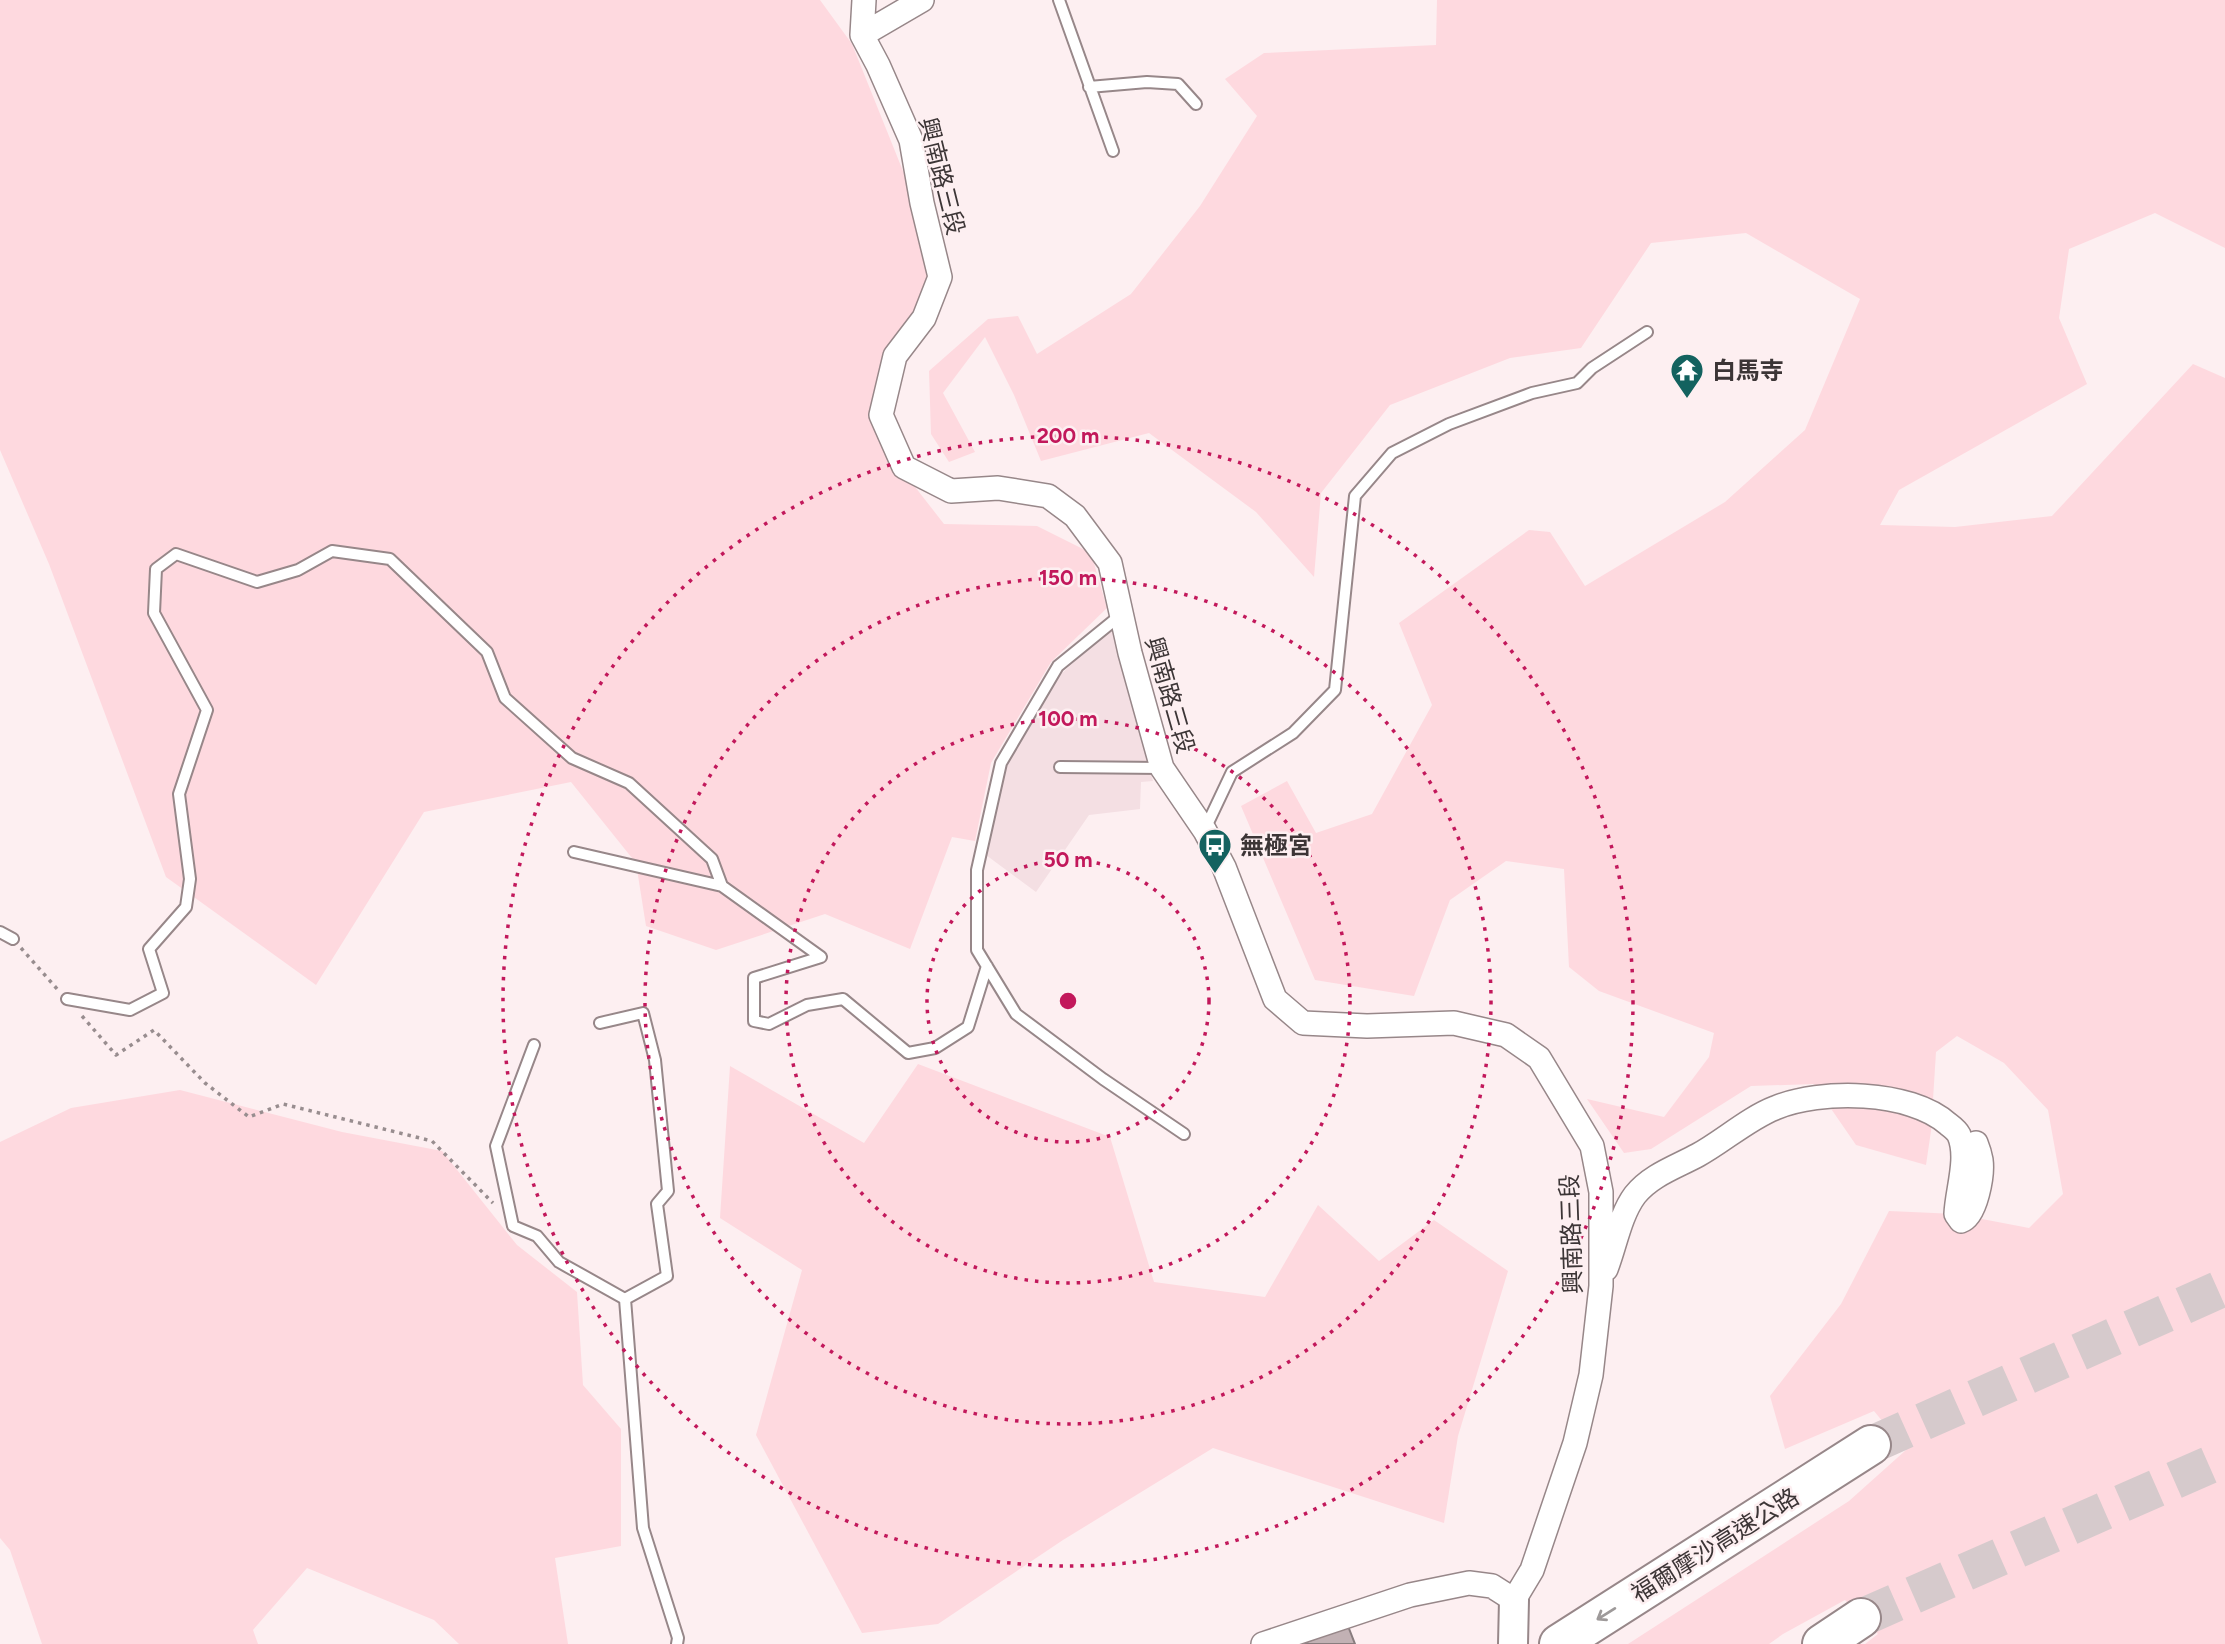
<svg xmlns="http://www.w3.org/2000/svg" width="2225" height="1644" viewBox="0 0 2225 1644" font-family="Figtree,'Noto Sans TC',sans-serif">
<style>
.built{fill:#f4dfe3}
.green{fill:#fed9df}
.building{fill:#c2b1b4;stroke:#887c7e;stroke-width:2}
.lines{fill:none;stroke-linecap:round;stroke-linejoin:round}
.motorway-tunnel{stroke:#d6cacc;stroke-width:38;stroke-dasharray:38 19;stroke-linecap:butt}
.service-casing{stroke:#978789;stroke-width:14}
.minor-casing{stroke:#978789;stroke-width:26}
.tertiary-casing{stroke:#978789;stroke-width:32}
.motorway-casing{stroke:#978789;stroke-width:42}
.path{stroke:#988d8f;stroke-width:3.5;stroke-dasharray:3.5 5;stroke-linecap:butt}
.service{stroke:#fff;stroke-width:10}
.minor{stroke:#fff;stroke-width:23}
.tertiary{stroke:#fff;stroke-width:28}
.motorway{stroke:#fff;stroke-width:38}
.oneway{stroke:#9e9a9a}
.ring{fill:none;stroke:#c2185b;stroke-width:3.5;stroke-dasharray:3.5 7}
.labels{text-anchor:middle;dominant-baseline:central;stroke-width:5;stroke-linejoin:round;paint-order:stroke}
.street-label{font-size:24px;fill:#3c3536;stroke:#fdeff1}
.poi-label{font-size:24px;font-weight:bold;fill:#3c3536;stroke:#fdeff1;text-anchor:start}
.centre{fill:#c2185b;stroke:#fdeff1;stroke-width:3.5}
.ring-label{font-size:21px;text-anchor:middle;font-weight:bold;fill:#c2185b;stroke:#fdeff1;stroke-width:5;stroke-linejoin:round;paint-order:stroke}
</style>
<rect width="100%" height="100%" fill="#fdeff1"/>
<path class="built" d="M1112 628 1153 781 1141 782 1140 809 1089 815 1036 892 986 855 1006 766 1061 674Z"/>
<path class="green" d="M0 0H820L852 44 911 191 944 300 897 371 887 451 944 524 1037 526 1091 553 1107 608 1051 662 991 763 975 841 952 837 910 949 825 914 716 950 646 926 636 863 571 782 424 812 316 985 166 877 49 564 0 450Z
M1437 0H2225V248L2155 213 2069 249 2059 318 2087 384 1899 490 1880 525 1955 527 2052 516 2193 364 2225 378V1644H1865L1878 1634 1845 1600 1783 1634 1769 1644H1628L1849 1501 1906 1450 1874 1411 1785 1449 1770 1396 1841 1304 1889 1211 1956 1214 2029 1228 2063 1194 2048 1110 2004 1063 1957 1036 1936 1052 1931 1131 1926 1165 1856 1145 1814 1084 1751 1086 1651 1149 1624 1153 1587 1099 1664 1117 1709 1057 1714 1033 1599 991 1569 967 1564 869 1506 861 1450 900 1414 996 1315 980 1241 806 1287 781 1316 833 1372 814 1432 705 1399 623 1529 530 1550 532 1585 586 1725 502 1805 430 1860 299 1746 233 1651 243 1581 348 1510 358 1390 405 1321 493 1314 577 1256 512 1149 433 1041 461 1014 395 985 337 943 393 975 452 949 462 931 434 929 371 988 319 1018 316 1037 354 1131 294 1200 206 1257 116 1225 79 1264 53 1436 45Z
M918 1064 1110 1137 1154 1282 1265 1297 1318 1205 1379 1261 1434 1220 1508 1271 1458 1436 1444 1523 1213 1448 1063 1540 938 1624 862 1633 756 1435 802 1270 720 1218 730 1066 864 1143Z
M180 1090 342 1132 442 1151 517 1245 577 1292 583 1385 621 1429V1546L555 1558 568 1644H459L434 1620 307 1568 253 1630 258 1644H42L10 1550 0 1538V1142L71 1108Z"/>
<path class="building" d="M1348 1626 1355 1644H1301Z"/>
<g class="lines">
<path class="motorway-tunnel" d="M1871 1445 2225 1287
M1861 1618 2225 1458"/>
<defs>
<path id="service" d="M1059 0 1113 151
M1089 87 1147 82 1178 84 1196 104
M1122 614 1058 666 1001 763 977 870V950L1016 1014 1103 1079 1184 1134
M1060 767 1162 768
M1205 829 1232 772 1293 733 1335 690 1355 496 1392 453 1449 424 1532 393 1577 383 1592 368 1647 332
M574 852 722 886 821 957 754 978V1021L769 1024 807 1005 843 999 908 1053 935 1048 968 1027 987 966
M0 932 13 939
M67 999 130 1010 163 993 149 949 186 907 190 879 179 794 207 710 154 613 156 569 176 554 257 582 298 570 332 551 390 559 487 652 505 698 572 758 629 783 712 859 722 886
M534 1045 496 1146 513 1226 537 1236 559 1262 625 1299 667 1276 657 1204 668 1191 655 1060 643 1013 600 1023
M625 1299 643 1528 678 1638 677 1644"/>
<path id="minor" d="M864 0 862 35 878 65 911 140 922 203 940 277 924 318 895 356 881 415 904 467 951 491 998 488 1048 496 1075 516 1110 563 1130 653 1162 768 1205 831 1224 867 1275 999 1303 1023 1367 1026 1454 1023 1506 1035 1539 1058 1592 1146 1601 1192V1286L1591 1375 1575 1443 1532 1570 1514 1600 1492 1586 1469 1583 1410 1595 1263 1644
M862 35 922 0
M1606 1269C1615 1246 1620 1215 1635 1195 1651 1175 1676 1167 1698 1155 1722 1142 1749 1118 1775 1108 1820 1089 1910 1090 1948 1124 1952 1127 1957 1131 1959 1135 1969 1158 1957 1190 1956 1214L1961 1221C1976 1216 1983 1175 1981 1160 1980 1154 1978 1148 1976 1143"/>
<path id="tertiary" d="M1513 1644 1514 1600"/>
<path id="motorway" d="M1559 1644 1871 1445
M1822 1644 1861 1618"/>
</defs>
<use href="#service" class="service-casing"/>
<use href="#minor" class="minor-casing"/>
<use href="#tertiary" class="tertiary-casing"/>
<use href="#motorway" class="motorway-casing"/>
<path class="path" d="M21 948 58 990
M82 1016 116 1055 154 1030 205 1083 249 1117 283 1104 432 1141 493 1203"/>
<use href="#service" class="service"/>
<use href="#minor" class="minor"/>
<use href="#tertiary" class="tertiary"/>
<use href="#motorway" class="motorway"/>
</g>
<defs><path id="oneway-shaft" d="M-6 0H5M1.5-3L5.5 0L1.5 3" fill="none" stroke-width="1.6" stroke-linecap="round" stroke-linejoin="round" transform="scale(1.75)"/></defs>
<use class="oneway" href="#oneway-shaft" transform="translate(1606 1614) rotate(148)"/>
<g class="ring">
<circle cx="1068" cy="1001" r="141"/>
<circle cx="1068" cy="1001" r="282"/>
<circle cx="1068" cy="1001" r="423"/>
<circle cx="1068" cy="1001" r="565"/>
</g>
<defs>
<symbol id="temple-pin" viewBox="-11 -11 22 30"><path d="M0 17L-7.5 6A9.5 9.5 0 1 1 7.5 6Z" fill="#13625f" stroke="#fdeff1"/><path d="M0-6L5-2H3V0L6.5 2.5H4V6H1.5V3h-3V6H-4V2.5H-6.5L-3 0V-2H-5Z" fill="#fff"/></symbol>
<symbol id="bus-pin" viewBox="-11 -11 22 30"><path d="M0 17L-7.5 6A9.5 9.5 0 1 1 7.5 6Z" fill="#13625f" stroke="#fdeff1"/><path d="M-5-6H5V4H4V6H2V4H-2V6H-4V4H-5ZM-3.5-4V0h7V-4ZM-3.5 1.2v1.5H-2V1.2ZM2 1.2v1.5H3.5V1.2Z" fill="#fff"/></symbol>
</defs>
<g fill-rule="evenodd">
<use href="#temple-pin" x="1668" y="351" width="38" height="52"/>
<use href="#bus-pin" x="1196" y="826" width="38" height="52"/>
</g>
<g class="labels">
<g class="street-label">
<text transform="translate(942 176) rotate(76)">興南路三段</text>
<text transform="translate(1170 695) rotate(74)">興南路三段</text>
<text transform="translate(1571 1234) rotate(-92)">興南路三段</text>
<text transform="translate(1715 1545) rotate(-32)">福爾摩沙高速公路</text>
</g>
<g class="poi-label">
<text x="1712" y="370">白馬寺</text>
<text x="1240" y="845">無極宮</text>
</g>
</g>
<circle cx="1068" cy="1001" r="10" class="centre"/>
<g class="ring-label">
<text x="1068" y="443">200 m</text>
<text x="1068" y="585">150 m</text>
<text x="1068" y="726">100 m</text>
<text x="1068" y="867">50 m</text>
</g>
</svg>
